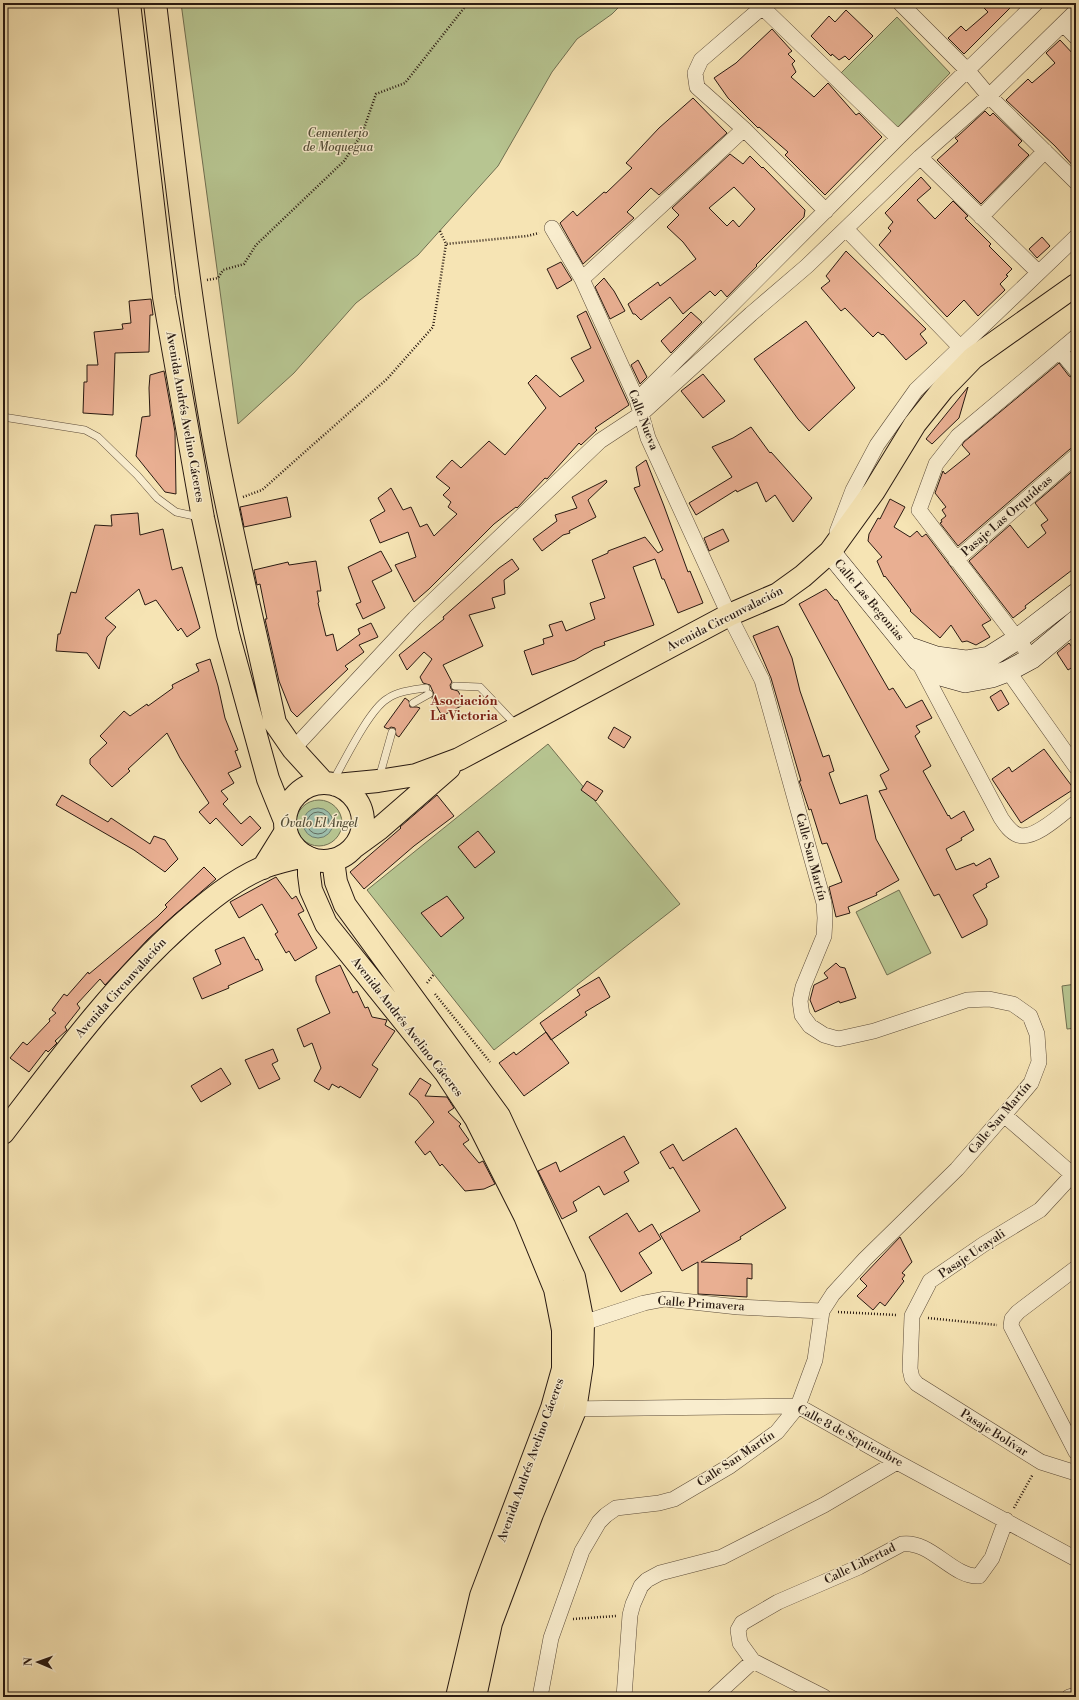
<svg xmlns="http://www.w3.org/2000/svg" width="1079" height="1700" viewBox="0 0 1079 1700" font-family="'Libre Bodoni',serif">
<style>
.green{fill:#b7c591;stroke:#706f51}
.water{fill:#9dbfad;stroke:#6e7d6f}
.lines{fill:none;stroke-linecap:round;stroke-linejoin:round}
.shore{stroke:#626c5f;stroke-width:1}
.building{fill:#e9af92;stroke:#281911;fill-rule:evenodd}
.lane-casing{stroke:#5c4c3a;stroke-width:8}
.street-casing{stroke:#5c4c3a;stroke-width:16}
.secondary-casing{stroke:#281911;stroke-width:22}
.primary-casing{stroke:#281911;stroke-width:24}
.highway-casing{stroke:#281911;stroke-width:24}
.path{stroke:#281911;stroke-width:2.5;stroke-dasharray:1 2;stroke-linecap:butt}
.lane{stroke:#f9edce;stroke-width:7}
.street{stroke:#f9edce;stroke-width:15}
.secondary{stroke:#f9edce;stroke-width:21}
.primary{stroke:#f6e4b4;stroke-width:22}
.highway{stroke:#f6e4b4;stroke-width:22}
.labels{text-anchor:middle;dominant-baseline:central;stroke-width:3;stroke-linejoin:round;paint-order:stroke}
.park-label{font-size:12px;font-style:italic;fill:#534d37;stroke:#f9edce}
.street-label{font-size:12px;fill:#281911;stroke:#f9edce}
.neighbourhood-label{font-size:13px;font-weight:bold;fill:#7a1f14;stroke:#f9edce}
</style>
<rect width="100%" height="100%" fill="#f6e4b4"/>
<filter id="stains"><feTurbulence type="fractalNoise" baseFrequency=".005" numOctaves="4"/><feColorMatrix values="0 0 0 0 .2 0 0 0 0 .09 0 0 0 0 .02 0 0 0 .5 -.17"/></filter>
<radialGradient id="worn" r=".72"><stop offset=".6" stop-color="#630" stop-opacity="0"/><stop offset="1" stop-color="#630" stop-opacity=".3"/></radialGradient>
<path class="green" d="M181 3H623L612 14 577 39 552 72 498 166 418 255 356 303 294 373 238 424Z
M897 17 950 73 897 128 840 74Z
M548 744 680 904 494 1050 367 890Z
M296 823a23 23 0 1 1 46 0a23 23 0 1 1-46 0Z
M899 890 931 953 887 975 856 912Z
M1076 984V1028L1067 1029 1062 986Z"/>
<path class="water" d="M303 823a15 15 0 1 1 30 0a15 15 0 1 1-30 0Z"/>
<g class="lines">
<path class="shore" d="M307 823a11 11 0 1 1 22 0a11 11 0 1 1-22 0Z"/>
</g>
<path class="building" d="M979 3H1015L964 54 948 38 961 26 966 31 988 12Z
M846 10 873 36 849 60 845 56 839 60 832 54 831 56 811 36 829 16 835 22Z
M772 29 792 51 788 54 795 61 792 64 796 72 791 77 814 97 828 83 856 115 859 113 882 137 825 195 785 155 788 152 759 127 758 128 728 98 714 78 736 63Z
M1060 40 1076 57V169L1055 146 1006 100 1028 79 1032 83 1055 63 1046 53Z
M693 98 727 133 659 195 651 188 627 212 634 218 583 264 560 223 573 211 577 216 604 192 606 193 632 168 626 163 659 128Z
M985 111 990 116 993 113 1022 141 1018 145 1029 155 981 204 937 160 958 141 955 138 958 136Z
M730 154 743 164 750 156 762 168 763 167 805 210 804 217 756 265 757 266 727 297 721 290 715 296 710 291 683 314 670 297 641 320 635 314H633L628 304 658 282 660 286 696 259 683 242 667 227 679 215 672 208ZM734 187 755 209 739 227 733 220 727 226 709 208Z
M921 177 931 188 917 200 935 219 953 201 968 216 965 218 991 244 989 246 1012 269 1006 275 1008 276 1000 284 1005 290 978 316 964 300 947 317 879 245 891 231 888 228 893 222 885 213Z
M1042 237 1050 246 1037 258 1029 249Z
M846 251 926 329 920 334 927 343 906 360 883 334 882 335 878 332 873 337 845 308 841 311 821 288 830 281 826 276Z
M561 262 572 280 557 289 547 269Z
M604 278 614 291 625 311 610 319 595 287Z
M151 299 153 315H150L149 352 115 353 113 415 83 413 84 382H87V365H98L94 332 123 329 122 324 131 323 129 301Z
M586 311 629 405 595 428 597 430 581 445 579 443 547 479 545 478 517 508 516 507 494 524 429 589 414 602 395 565 416 557 408 532 380 543 370 520 385 511 378 498 391 488 403 510 411 507 420 527 427 524 434 536 457 514 448 507 451 502 443 495 450 488 436 477 452 460 461 468 489 441 505 455 546 408 528 383 536 375 560 397 584 381 571 358 591 348 577 316Z
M691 312 702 322 671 353 661 341 680 323Z
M806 321 855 388 809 431 798 419 754 359Z
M638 360 647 377 640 384 631 365Z
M1059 363 1069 376 1076 379V447L1070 449 958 546 940 523 942 522 941 520 946 516 942 510 946 507 935 493 943 471 945 474 970 454 962 445 964 442Z
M164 371 175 432 176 494 165 492 136 456 142 417 150 416 149 388 150 375Z
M703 374 725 401 703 418 681 391Z
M968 387 959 418 932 444 926 439Z
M751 427 770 453 771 452 812 498 793 522 775 495 766 502 757 482 737 492 736 490 696 515 689 503 732 477 712 447 733 438Z
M646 460 664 506 688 572 690 571 703 603 678 613 664 579H662L655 559 633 567 654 625 604 642 605 645 594 649 575 660 532 675 524 651 544 644 543 639 553 636 549 625 562 621 566 631 595 619 590 603 605 598 592 560 608 553V551L645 537 658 553 663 550 634 488 640 486 636 467Z
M1076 468V567L1025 606 1026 608 1013 618 969 561 1010 525 1028 548 1046 533 1041 525 1048 520 1035 503Z
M606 480 607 482 588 500 596 517 569 531 570 533 563 535 542 551 533 539 557 521 555 515 577 508 572 497Z
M287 497 291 517 244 527 240 507Z
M890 499 905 507 894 527 910 537 917 531 922 537 926 534 991 620 982 625 990 637 976 645 967 641 962 642 951 625 940 638 910 611 911 610 885 576 884 577 877 561 882 557 868 541 869 534 878 518 880 519Z
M138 513 140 535 163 529 172 570 182 567 200 628 187 637 181 628 178 631 156 600 145 605 139 589 105 618 116 627 107 637 99 669 87 653 56 651 58 634H60L71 592 76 593 95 525 112 526 111 515Z
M723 529 729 541 709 551 704 538Z
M381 551 392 571 372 581 385 608 363 619 356 604 361 602 348 567Z
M512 559 519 569 504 580 505 594 492 598 495 608 469 615 483 646 443 665 452 682 450 685 451 689 458 691 465 704 442 716 432 698 434 694 430 685 423 683 420 677 432 659 424 652 407 670 399 655 444 619 443 617 499 568Z
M316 561 321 591H317L319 602 318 603 326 636 333 634 337 651 360 634 358 629 371 623 378 637 359 645 364 652 345 666 348 669 297 717 291 711 279 681 265 619H267L260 584 257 585 254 570 288 562 289 565Z
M826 589 835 600H837L889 690 893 688 906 708 922 700 932 718 916 726 920 732 915 736 931 766 923 771 948 816 949 815 951 819 964 811 974 830 961 838 962 840 946 849 956 870 974 863 976 866 990 858 999 877 986 884 987 887 973 895 987 920V925L962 938 939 894 934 896 879 791 887 789 880 775 889 770 799 604Z
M778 626 792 658 800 691 823 757 829 755 834 771 829 773 840 804 867 795 876 839 899 880 876 893 877 895 848 907 850 913 836 917 829 887 842 882 827 843 822 844 811 809 809 810 801 786 799 781H801L771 678 753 636Z
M1069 643 1076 653V665L1068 670 1057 653Z
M210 659 218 686 225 718 238 750 235 751 241 767 228 773 234 783 221 791 228 799 223 804 241 824 250 816 261 828 242 846 216 818 210 824 199 812 209 803 180 758 167 733 128 769 130 771 112 787 90 764V759L107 743 100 736 124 711 130 716 147 704 148 706 173 688 172 685 199 671 196 664Z
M1001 690 1009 704 998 711 990 697Z
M405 698 409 701 410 707H417L420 708 399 737 396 735 395 728 391 727 388 729 384 727Z
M614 727 631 737 624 748 608 738Z
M1044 749 1074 789 1021 823 992 779 1009 767 1012 772Z
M587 781 603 791 596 801 581 790Z
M62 795 108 822 111 818 150 844 154 836 165 840 178 859 165 872 134 850 56 805Z
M437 795 454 816 414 846 364 889 350 872 401 828 400 827Z
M478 831 495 852 475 868 458 847Z
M204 867 216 879 174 915 148 939 105 985 100 979 77 1004 80 1008 65 1027 67 1030 55 1041 57 1043 48 1052 46 1050 29 1072 10 1058 23 1042 27 1045 50 1021 49 1019 56 1013 52 1010 64 994 67 996 88 972 89 974 157 917 167 907 165 905Z
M276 877 292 899 296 896 304 911 298 914 317 948 295 961 289 951 286 953 275 934 278 932 262 904 239 918 230 902Z
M447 896 464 918 441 937 421 913Z
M244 937 256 960 258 959 263 970 228 986 229 988 202 999 193 978 221 964 215 950Z
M836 963 840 967 845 968 856 998 840 1003 839 1001 815 1012 810 1000 814 985 828 978 824 973Z
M340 965 353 993 357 991 365 1008 368 1007 372 1017 387 1020 385 1025 395 1031 372 1065 378 1069 360 1098 340 1086 339 1088 332 1084 329 1090 314 1081 321 1068 312 1043 304 1047 297 1029 330 1013 316 981V976Z
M599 977 610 997 585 1012 587 1015 551 1040 540 1023 580 995 577 990Z
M546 1032 569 1063 524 1096 499 1063 514 1052 516 1055Z
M273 1049 278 1061 272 1064 280 1079 259 1089 245 1060Z
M221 1068 231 1084 201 1102 191 1086Z
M420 1078 431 1085 425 1096 447 1097 454 1108 448 1112 461 1124 459 1126 469 1140 463 1144 479 1163 483 1161 495 1184 484 1189 465 1191 442 1164 440 1166 430 1151 425 1155 415 1142 434 1122 417 1100 409 1094Z
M736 1128 786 1208 740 1237 741 1239 701 1262 752 1264V1279L747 1278V1297L698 1294V1262L682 1271 660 1234 700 1211 673 1167 670 1169 660 1152 673 1144 683 1161Z
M624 1136 639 1163 624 1172 629 1181 604 1195 599 1186 573 1202 577 1211 562 1219 538 1171 556 1162 560 1172Z
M627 1213 639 1232 652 1224 661 1239 639 1253 652 1273 621 1292 589 1237Z
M900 1237 912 1262 902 1273 905 1275 902 1279 904 1281 885 1306 880 1302 873 1310 857 1296 867 1286 860 1279Z"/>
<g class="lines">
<defs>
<path id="lane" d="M3 417 85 430 98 437 137 475 157 498 176 512 199 517
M455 686 480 687 516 725
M413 703 429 694
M379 778 392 732
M333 781C345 760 369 710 387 699 398 691 413 690 426 688"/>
<path id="street" d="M767 3 701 60 695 73 697 87 744 129 826 211
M900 3 968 71 989 96 1076 182
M762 7 898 138
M1063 24 1076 37
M920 157 1038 272
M981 217 1045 151
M846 229 960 347
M582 279 744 129
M1060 351 1076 370
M637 400 898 138 1036 3
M837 532 853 490 877 445 916 390 1076 237
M956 560 1076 456
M1032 658 919 510 936 464 958 436 1076 337
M919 663 1001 818C1005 824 1010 832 1018 835 1034 841 1063 813 1076 803
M1008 671 1076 767
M293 749 415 618 600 441 641 414 751 314 807 266 920 157 989 96 1076 11
M1004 1115 1073 1175
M1076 1171 1040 1210 984 1244 930 1281 912 1316 910 1369 912 1378 917 1384 1041 1462 1076 1473
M1076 1268 1018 1312 1012 1319 1011 1326 1076 1452
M583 1323 644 1303 665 1299 738 1307 822 1311
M565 1409 798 1406 897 1462 1076 1559
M540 1697 551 1638 582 1551 599 1522 606 1515 616 1508 659 1503 674 1499 730 1466 777 1432 798 1406 815 1360 822 1311 833 1294 865 1259 957 1169 1004 1115 1031 1083 1039 1062 1037 1034 1030 1016 1013 1004 989 999 967 1000 874 1031 838 1039 824 1035 810 1026 802 1015 800 1001 803 987 824 936 825 918 824 903 762 680 729 615 648 438 637 400 582 279 552 228
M624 1697 630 1615 633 1604 641 1586 647 1580 660 1573 722 1557 824 1505 897 1462
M714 1697 753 1661
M824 1697 753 1661 740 1643 738 1630 742 1623 778 1602 859 1567 902 1544C931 1540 953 1578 979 1576L992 1558 1006 1520
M1069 1697 1076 1695"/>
<path id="secondary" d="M830 552 918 660 940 675 965 682 992 677 1008 671 1032 658 1076 621
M913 649 936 657 966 661 989 657 1019 638 1076 594"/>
<path id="primary" d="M309 858V875L311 890 326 924 445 1072 476 1119 525 1216 555 1289 563 1330V1369L552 1408 481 1596 457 1697
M333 860 336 882 345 905 499 1116 574 1277 583 1323 582 1364 575 1410 532 1514 491 1623 475 1697
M263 868 286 831
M3 1133C59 1060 113 986 182 924 207 902 233 880 264 867 277 862 291 859 305 856"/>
<path id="highway" d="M129 3 164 297 203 518 228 634 268 779 285 821
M155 3C173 152 189 303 216 451 233 542 256 633 275 723L293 749 324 783
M285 822a39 39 0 1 1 78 0a39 39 0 1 1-78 0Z
M336 785 378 781 416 775 459 759 729 615 778 594 803 576 830 552 874 491 915 424 943 389 973 358 1076 285
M354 847 380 828 449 768"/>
</defs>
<use href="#lane" class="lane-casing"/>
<use href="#street" class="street-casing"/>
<use href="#secondary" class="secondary-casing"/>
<use href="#primary" class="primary-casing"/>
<use href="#highway" class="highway-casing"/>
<path class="path" d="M440 231 446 244 527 236 539 233
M207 280 218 278 223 270 244 264 256 245 344 161 362 134 376 94 405 83 468 3
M243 497 262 490 387 379 433 327 446 244
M427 983 434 974
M435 994 490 1062
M838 1312 897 1315
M928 1318 997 1325
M1014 1508 1033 1474
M573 1619 616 1616"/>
<use href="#lane" class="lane"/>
<use href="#street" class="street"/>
<use href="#secondary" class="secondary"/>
<use href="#primary" class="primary"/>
<use href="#highway" class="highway"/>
</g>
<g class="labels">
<g class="park-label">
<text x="338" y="133">Cementerio<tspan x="338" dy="14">de Moquegua</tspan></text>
<text x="319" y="823">Óvalo El Ángel</text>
</g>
<g class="street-label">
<text transform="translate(185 417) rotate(80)">Avenida Andrés Avelino Cáceres</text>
<text transform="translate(643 420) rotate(69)">Calle Nueva</text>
<text transform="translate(1007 516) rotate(-41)">Pasaje Las Orquídeas</text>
<text transform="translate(869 600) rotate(50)">Calle Las Begonias</text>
<text transform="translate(725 619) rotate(-27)">Avenida Circunvalación</text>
<text transform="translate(811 857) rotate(75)">Calle San Martín</text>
<text transform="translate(121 988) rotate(-48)">Avenida Circunvalación</text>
<text transform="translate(407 1027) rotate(52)">Avenida Andrés Avelino Cáceres</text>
<text transform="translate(1000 1118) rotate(-50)">Calle San Martín</text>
<text transform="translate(972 1254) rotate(-34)">Pasaje Ucayali</text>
<text transform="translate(701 1304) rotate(4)">Calle Primavera</text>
<text transform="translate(994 1433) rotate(32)">Pasaje Bolívar</text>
<text transform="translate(850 1436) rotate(28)">Calle 8 de Septiembre</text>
<text transform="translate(736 1459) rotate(-34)">Calle San Martín</text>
<text transform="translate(531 1460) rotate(-70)">Avenida Andrés Avelino Cáceres</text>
<text transform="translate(860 1564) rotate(-26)">Calle Libertad</text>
</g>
<g class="neighbourhood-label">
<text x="464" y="701">Asociación<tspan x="464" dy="15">La Victoria</tspan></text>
</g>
</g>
<rect width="1079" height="1700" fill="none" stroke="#f6e4b4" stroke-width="16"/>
<rect x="4" y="4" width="1071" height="1692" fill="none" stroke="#281911" stroke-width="2"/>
<rect x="8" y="8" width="1063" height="1684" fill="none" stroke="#281911"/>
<g transform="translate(38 1662) rotate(272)" stroke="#f9edce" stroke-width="3" paint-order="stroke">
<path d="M0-3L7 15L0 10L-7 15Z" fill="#281911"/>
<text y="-6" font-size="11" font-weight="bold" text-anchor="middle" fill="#281911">N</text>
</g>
<rect width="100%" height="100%" filter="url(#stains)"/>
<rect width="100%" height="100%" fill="url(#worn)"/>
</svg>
